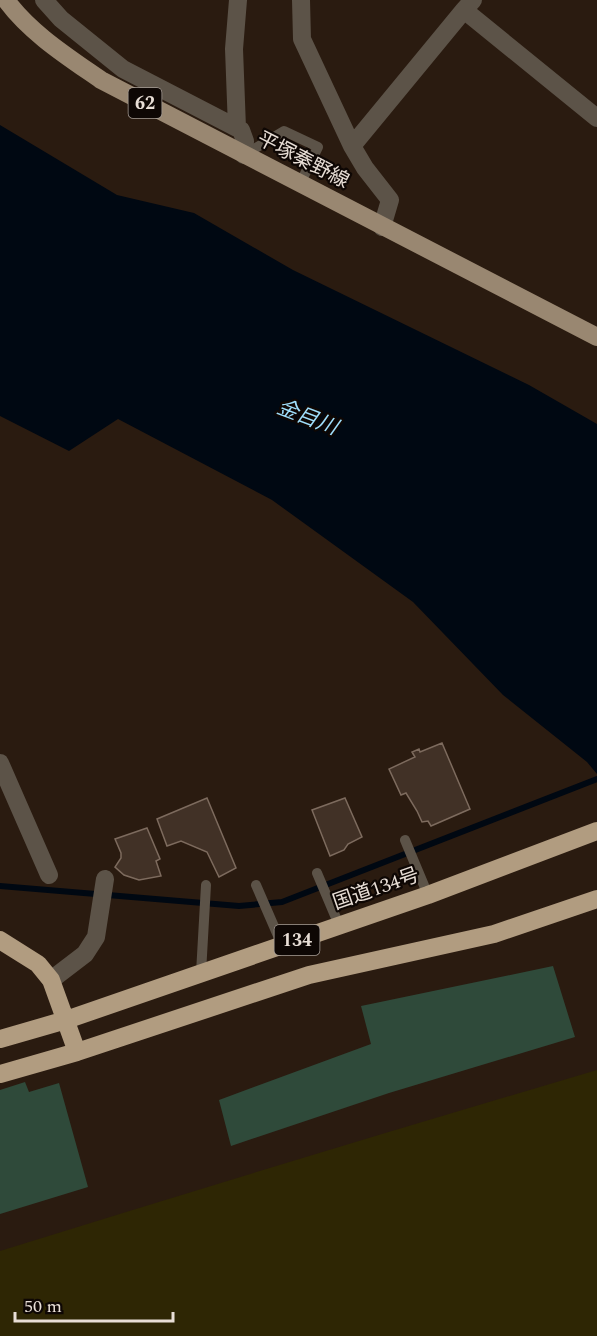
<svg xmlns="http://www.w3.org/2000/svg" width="597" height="1336" viewBox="0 0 597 1336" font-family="Spectral,'Noto Sans JP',serif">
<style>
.green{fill:#2f4a3a}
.sand{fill:#2e2604}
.water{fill:#000812}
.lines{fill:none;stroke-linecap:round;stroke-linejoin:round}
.stream{stroke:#000812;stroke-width:6}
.building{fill:#413126;stroke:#7d6b5e;stroke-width:1.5}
.lane{stroke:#5c5348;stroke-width:10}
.street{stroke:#5c5348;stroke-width:18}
.primary{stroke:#998771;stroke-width:18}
.highway{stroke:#b19c80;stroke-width:18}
.labels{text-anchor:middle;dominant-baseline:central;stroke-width:4.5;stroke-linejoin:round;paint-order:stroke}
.shield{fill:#0e0704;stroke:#a79e97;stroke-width:1.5}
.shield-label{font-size:18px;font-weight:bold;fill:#e8ded6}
.street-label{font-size:20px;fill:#e8ded6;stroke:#0e0704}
.water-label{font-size:21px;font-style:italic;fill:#9fdefb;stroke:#0e0704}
</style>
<rect width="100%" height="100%" fill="#2a1b10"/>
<path class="green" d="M553 966 575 1037 389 1093 231 1146 219 1100 371 1044 361 1006Z
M25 1082 29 1092 59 1083 88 1187 0 1214V1090Z"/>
<path class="sand" d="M597 1070V1336H0V1251C198 1189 398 1129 597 1070Z"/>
<path class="water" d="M0 125 117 195 194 213 293 270 529 385 597 424V774L587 762 503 695 413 602 272 500 118 419 69 451 0 416Z"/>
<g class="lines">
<path class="stream" d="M0 886 239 906 282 902 597 779"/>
</g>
<path class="building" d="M442 743 470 809 431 826 428 821 422 822 417 811 406 793 401 795 389 769 415 757 412 752 419 749 420 752Z
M207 798 236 868 219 877 207 852 181 841 167 846 157 819Z
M345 798 362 837 348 844 344 850 330 856 312 810Z
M147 828 160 859 156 861 161 876 139 880 124 875 115 867 121 858V853L115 839Z"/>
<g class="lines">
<path class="lane" d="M244 155 284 131 318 147 300 184
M405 840 428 895
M317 873 339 925
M256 885 282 945
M201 973 206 885"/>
<path class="street" d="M44 0 61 19 123 69 237 128
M238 0 234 49 237 128 241 130 245 141 244 155
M301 0 302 39 352 146 365 168 390 200 382 227
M473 0 464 10 597 118
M352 146 464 10
M0 763 49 875
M51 980 85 954 96 937 105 879"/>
<path class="primary" d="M6 0C30 33 68 57 101 80L597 337"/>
<path class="highway" d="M0 940 38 964 51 980 77 1052
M0 1039 66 1020 428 895 597 831
M0 1074 77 1052 309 975 494 934 597 899"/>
</g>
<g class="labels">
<g class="shield">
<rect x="128.5" y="88" width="33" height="30" rx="4.5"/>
<rect x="274.5" y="925" width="45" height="30" rx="4.5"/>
</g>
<g class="shield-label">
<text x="145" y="103">62</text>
<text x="297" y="940">134</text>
</g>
<g class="street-label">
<text transform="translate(303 160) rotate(27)">平塚秦野線</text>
<text transform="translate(376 889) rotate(-19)">国道134号</text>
</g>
<g class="water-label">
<text transform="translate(307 418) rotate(21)">金目川</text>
</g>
</g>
<path d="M15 1312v9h158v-9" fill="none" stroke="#e8ded6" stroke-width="3"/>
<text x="24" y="1312" font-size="18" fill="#e8ded6" stroke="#0e0704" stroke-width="4.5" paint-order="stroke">50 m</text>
</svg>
